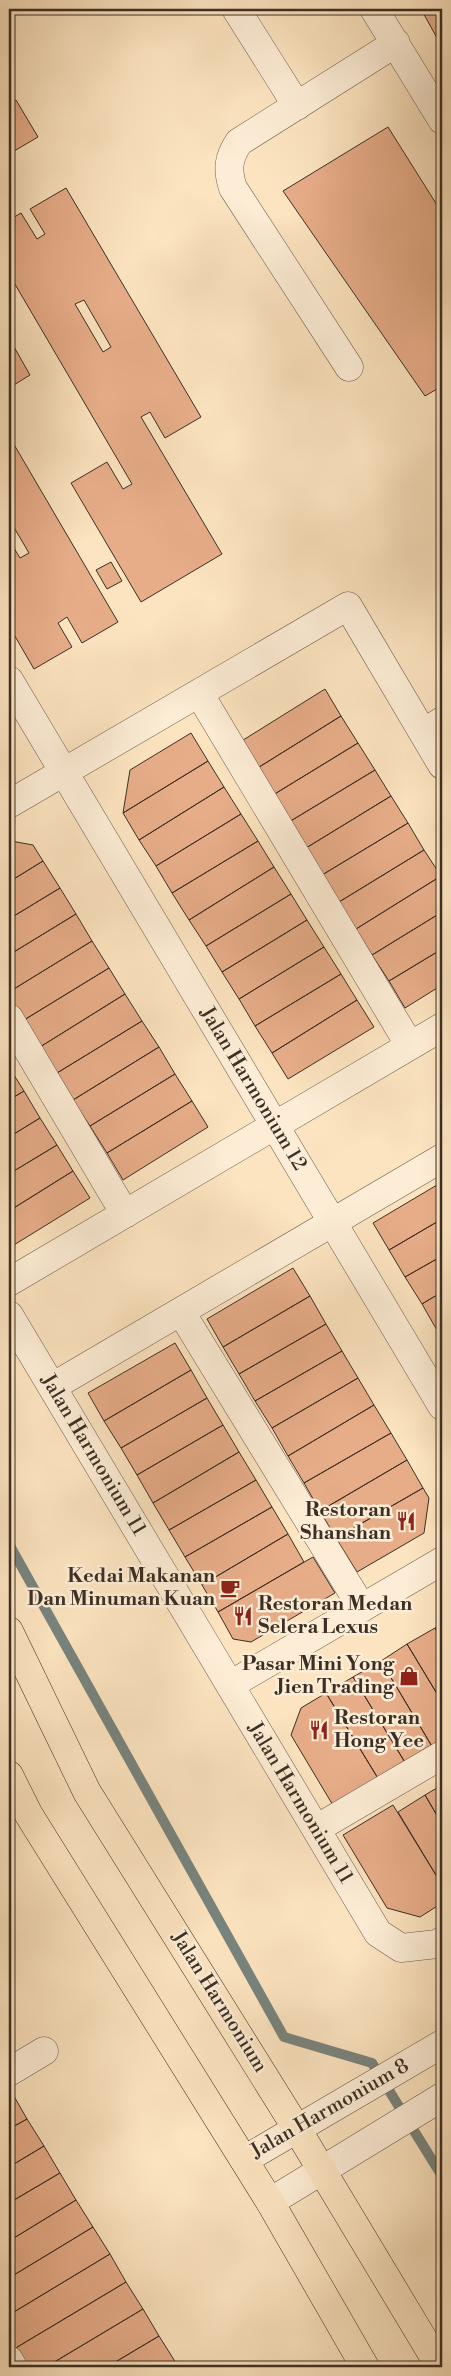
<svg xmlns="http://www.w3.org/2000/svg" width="451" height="2376" viewBox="0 0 451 2376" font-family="'Libre Bodoni',serif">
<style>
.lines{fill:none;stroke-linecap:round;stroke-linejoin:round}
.stream{stroke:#78847e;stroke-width:10}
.building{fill:#e7ad89;stroke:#3b2f25;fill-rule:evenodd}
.minor-casing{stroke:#6b5c4c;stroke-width:29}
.major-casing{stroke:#3b2f25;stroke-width:29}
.minor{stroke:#fdedd6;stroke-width:28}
.major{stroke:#fce4c0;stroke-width:28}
.labels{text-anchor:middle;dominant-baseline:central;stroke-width:5;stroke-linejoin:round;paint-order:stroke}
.street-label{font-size:20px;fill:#3b2f25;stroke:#fdedd6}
.poi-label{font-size:20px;font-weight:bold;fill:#3b2f25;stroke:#fdedd6;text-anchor:end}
</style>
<rect width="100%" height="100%" fill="#fce4c0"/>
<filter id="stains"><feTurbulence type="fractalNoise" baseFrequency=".004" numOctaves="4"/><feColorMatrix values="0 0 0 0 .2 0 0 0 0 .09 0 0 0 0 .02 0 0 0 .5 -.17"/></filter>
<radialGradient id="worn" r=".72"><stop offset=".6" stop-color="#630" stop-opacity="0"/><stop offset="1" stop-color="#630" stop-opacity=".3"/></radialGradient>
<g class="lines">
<path class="stream" d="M9 1544 284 2037 372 2063 442 2176"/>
</g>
<path class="building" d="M421 9H442V47Z
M16 100 38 137 9 154V104Z
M388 127 442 213V386L425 396 283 191Z
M66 188 201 417 165 438 150 412 141 417 222 554 141 602 71 483 107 462 123 489 132 484 9 274V220L21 213 37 239 45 234 30 209ZM84 300 111 347 103 352 75 304Z
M9 338 30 375 9 388Z
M9 436 118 622 82 643 67 617 58 623 72 647 34 669 9 626V540L20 558 29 553 9 519Z
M111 562 122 581 107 589 96 570Z
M325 689 341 716 256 769 240 742Z
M341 716 358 743 273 795 256 769Z
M191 733 208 761 123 813 130 770Z
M358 743 375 770 289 822 273 795Z
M208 761 224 787 139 840 123 813Z
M375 770 391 796 306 848 289 822Z
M224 787 241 814 156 866 139 840Z
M391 796 408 823 322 875 306 848Z
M241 814 258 841 172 893 156 866Z
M408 823 424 850 339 902 322 875Z
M11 841 33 845 43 861 9 882V842Z
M258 841 274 867 189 920 172 893Z
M424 850 441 876 356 929 339 902Z
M43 861 60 888 9 919V882Z
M274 867 291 894 206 946 189 920Z
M441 876 442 912 372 955 356 929Z
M60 888 76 914 9 955V919Z
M291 894 307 920 222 972 206 946Z
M442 912V949L389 981 372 955Z
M76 914 92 941 9 992V955Z
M307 920 324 947 239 999 222 972Z
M92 941 109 968 24 1020 9 996V992Z
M324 947 341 974 255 1026 239 999Z
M442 949V985L405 1008 389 981Z
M109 968 125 994 40 1047 24 1020Z
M341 974 357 1000 272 1053 255 1026Z
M125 994 142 1021 57 1073 40 1047Z
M357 1000 374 1027 288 1079 272 1053Z
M142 1021 159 1047 73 1100 57 1073Z
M159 1047 175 1074 90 1126 73 1100Z
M9 1067 24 1091 9 1100Z
M175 1074 192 1101 107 1153 90 1126Z
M24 1091 40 1118 9 1137V1100Z
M192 1101 208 1127 123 1180 107 1153Z
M40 1118 57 1145 9 1174V1137Z
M57 1145 73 1171 9 1211V1174Z
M73 1171 90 1198 9 1248V1211Z
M442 1182V1219L389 1250 373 1223Z
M442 1219V1256L405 1277 389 1250Z
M442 1256V1292L422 1304 405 1277Z
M293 1268 310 1296 223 1347 207 1319Z
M442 1292V1329L438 1332 422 1304Z
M310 1296 326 1324 239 1374 223 1347Z
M326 1324 342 1351 255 1401 239 1374Z
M442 1329V1340L438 1332Z
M175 1343 191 1370 104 1421 88 1393Z
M342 1351 358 1378 272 1428 255 1401Z
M191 1370 207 1398 121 1448 104 1421Z
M358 1378 374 1405 288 1456 272 1428Z
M207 1398 223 1425 137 1475 121 1448Z
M374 1405 391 1433 304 1483 288 1456Z
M223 1425 239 1452 153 1503 137 1475Z
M391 1433 407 1460 320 1511 304 1483Z
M239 1452 256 1480 169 1530 153 1503Z
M407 1460 423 1488 336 1538 320 1511Z
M256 1480 272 1507 185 1557 169 1530Z
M423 1488 429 1498 424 1533 357 1572 336 1538Z
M272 1507 288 1534 202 1585 185 1557Z
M288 1534 304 1562 218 1612 202 1585Z
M313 1557 335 1593 251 1642 233 1639 218 1612Z
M442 1624V1641L435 1628Z
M435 1628 442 1641V1702L407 1644Z
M407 1644 442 1702V1742L433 1748 381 1661Z
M381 1661 433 1748 406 1764 353 1677Z
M353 1677 406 1764 379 1780 326 1693Z
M326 1693 379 1780 334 1807 291 1735 301 1708Z
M442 1785V1824L425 1795Z
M425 1795 442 1824V1885L398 1812Z
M393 1805 442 1885V1903L420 1917 387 1908 343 1835Z
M11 2091 27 2119 9 2129V2093Z
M27 2119 44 2146 9 2167V2129Z
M44 2146 60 2173 9 2203V2167Z
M60 2173 76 2200 9 2241V2203Z
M76 2200 93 2227 9 2278V2241Z
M93 2227 110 2254 9 2315V2278Z
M110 2254 126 2282 14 2349 9 2340V2315Z
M126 2282 143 2309 46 2367H26L14 2349Z
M143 2309 159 2336 107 2367H46Z
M159 2336 176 2363 170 2367H107Z"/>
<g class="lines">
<defs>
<path id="minor" d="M236 9 297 106
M374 9 442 120
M349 367 233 188C227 170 228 158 239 142L396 43
M9 680 442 1406
M199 693 410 1046
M423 733 442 721
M9 804 348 606 442 765
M9 1018 125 1214
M9 1282 442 1027
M181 1312 362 1608
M9 1315 378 1933 401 1948 437 1944 442 1941
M52 1387 442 1158
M230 1685 442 1561
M316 1829 442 1755
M9 2072 44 2051
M244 2160 442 2044
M270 2202 442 2097
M9 2360 13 2367"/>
<path id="major" d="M9 1631 87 1792 297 2129 440 2367
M9 1775 29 1815 270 2202 365 2367"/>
</defs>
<use href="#minor" class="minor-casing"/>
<use href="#major" class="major-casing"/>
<use href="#minor" class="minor"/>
<use href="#major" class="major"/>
</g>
<defs>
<symbol id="restaurant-bare" viewBox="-9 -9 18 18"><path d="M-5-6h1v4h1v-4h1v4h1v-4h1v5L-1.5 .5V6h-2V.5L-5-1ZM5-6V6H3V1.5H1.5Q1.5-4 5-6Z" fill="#8f2418" stroke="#fdedd6" stroke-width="2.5" paint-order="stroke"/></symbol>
<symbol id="cafe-bare" viewBox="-9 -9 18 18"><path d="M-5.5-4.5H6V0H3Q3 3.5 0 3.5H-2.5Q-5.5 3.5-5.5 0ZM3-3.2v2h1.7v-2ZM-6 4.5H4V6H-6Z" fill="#8f2418" stroke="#fdedd6" stroke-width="2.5" paint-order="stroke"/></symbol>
<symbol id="shop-bare" viewBox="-9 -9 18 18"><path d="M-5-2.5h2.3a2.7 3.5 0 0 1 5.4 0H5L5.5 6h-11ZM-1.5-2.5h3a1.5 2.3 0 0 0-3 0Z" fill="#8f2418" stroke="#fdedd6" stroke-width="2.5" paint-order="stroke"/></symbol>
</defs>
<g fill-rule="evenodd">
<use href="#restaurant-bare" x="392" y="1507" width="28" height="28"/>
<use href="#cafe-bare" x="216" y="1574" width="28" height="28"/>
<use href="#restaurant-bare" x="229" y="1602" width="28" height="28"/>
<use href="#shop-bare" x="395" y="1662" width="28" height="28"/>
<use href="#restaurant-bare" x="305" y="1716" width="28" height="28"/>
</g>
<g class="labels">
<g class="street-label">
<text transform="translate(253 1089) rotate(59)">Jalan Harmonium 12</text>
<text transform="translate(93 1455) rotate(59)">Jalan Harmonium 11</text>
<text transform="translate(300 1803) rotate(59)">Jalan Harmonium 11</text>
<text transform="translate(219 2002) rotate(58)">Jalan Harmonium</text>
<text transform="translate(330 2109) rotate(-30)">Jalan Harmonium 8</text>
</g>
<g class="poi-label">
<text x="391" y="1510">Restoran<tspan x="391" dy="23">Shanshan</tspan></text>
<text x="215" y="1576">Kedai Makanan<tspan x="215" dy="23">Dan Minuman Kuan</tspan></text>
<text x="258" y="1604" text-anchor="start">Restoran Medan<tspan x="258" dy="23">Selera Lexus</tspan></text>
<text x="394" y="1664">Pasar Mini Yong<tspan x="394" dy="23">Jien Trading</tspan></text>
<text x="334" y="1718" text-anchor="start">Restoran<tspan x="334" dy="23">Hong Yee</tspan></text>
</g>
</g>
<rect width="451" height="2376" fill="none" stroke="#fce4c0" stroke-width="30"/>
<rect x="10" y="10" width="431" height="2356" fill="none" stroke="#3b2f25" stroke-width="2.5"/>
<rect x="15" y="15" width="421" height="2346" fill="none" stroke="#3b2f25"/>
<rect width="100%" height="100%" filter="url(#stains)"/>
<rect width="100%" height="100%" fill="url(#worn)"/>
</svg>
